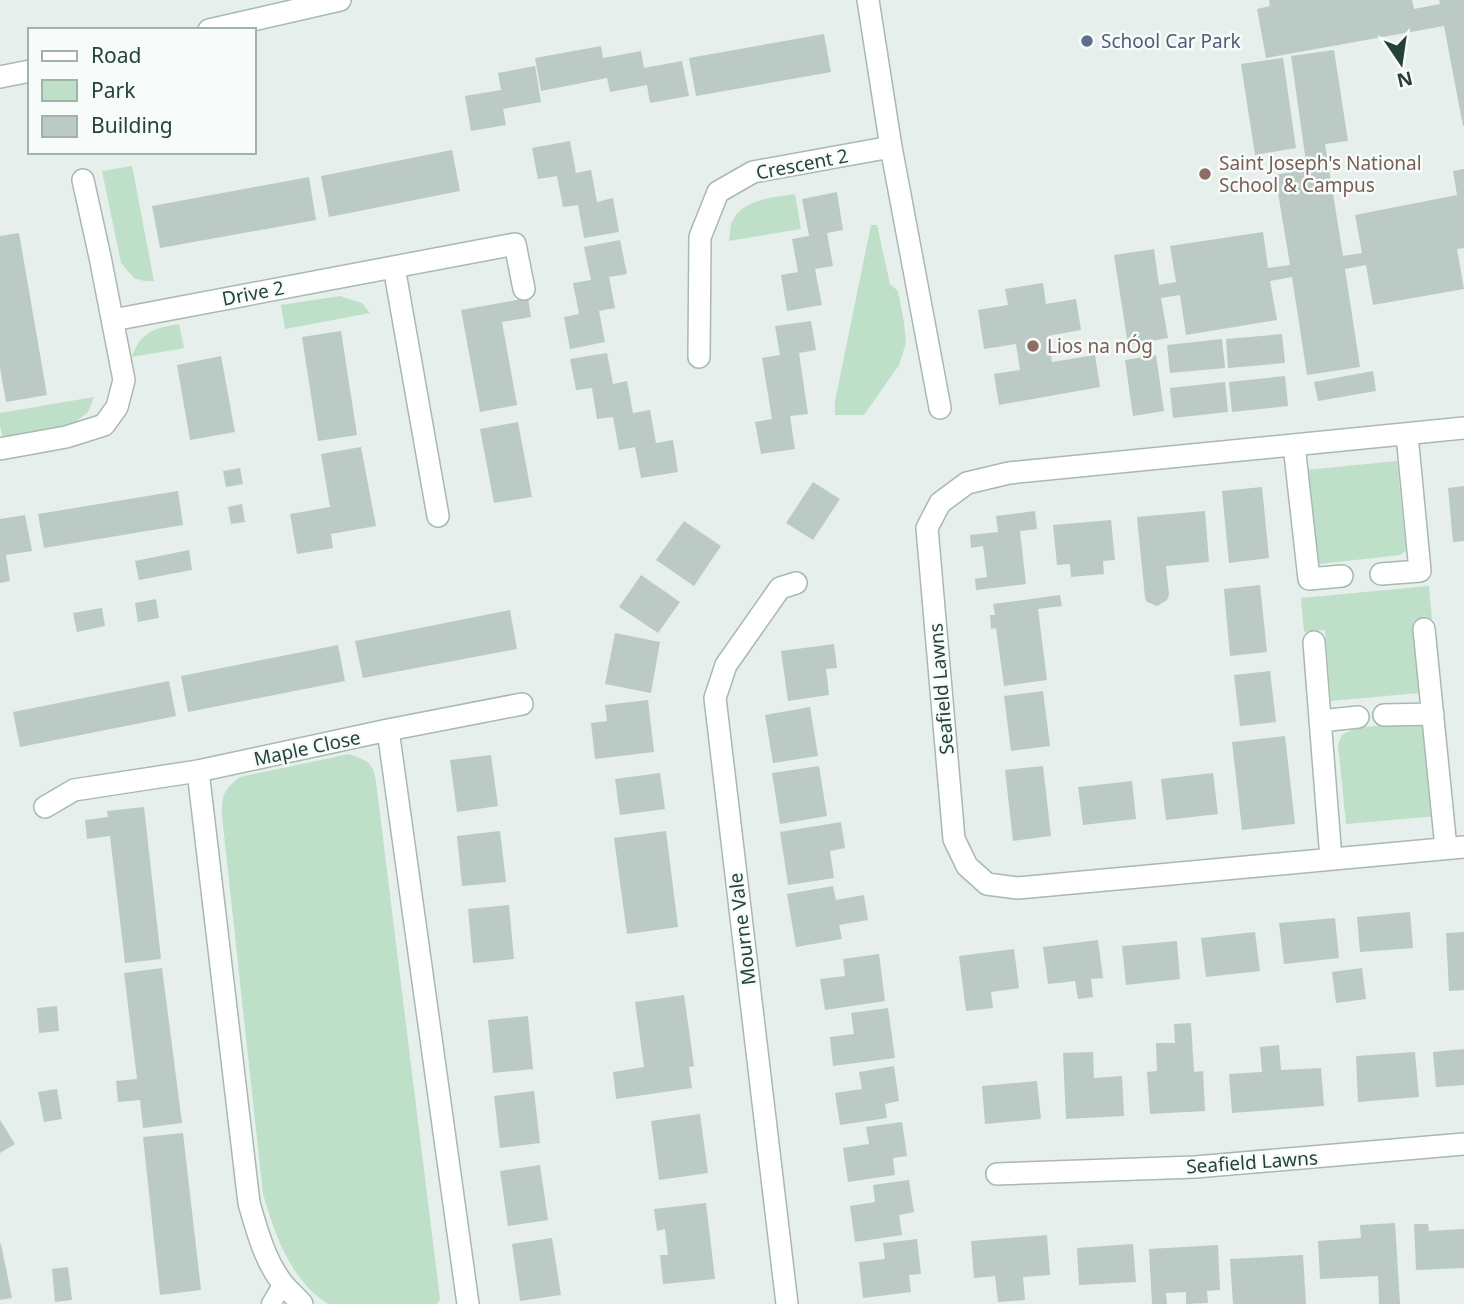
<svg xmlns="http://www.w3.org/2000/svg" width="1464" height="1304" viewBox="0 0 1464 1304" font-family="'Noto Sans',sans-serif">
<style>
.green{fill:#bfe0c8}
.building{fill:#bbcac4}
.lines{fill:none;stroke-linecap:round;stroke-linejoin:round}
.lane-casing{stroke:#a8b8b2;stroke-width:21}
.street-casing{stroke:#a8b8b2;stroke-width:24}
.secondary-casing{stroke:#a4bbb3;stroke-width:24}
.lane{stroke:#fff;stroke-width:18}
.street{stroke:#fff;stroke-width:21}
.secondary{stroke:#fff;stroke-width:21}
.service-dot{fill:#5c6f8a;stroke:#f7fbf9;stroke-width:2.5}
.education-dot{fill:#8d6e63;stroke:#f7fbf9;stroke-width:2.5}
.labels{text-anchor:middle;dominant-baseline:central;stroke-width:5;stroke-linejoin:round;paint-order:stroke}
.service-label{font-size:19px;fill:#4e5e75;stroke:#f7fbf9;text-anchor:start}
.education-label{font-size:19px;fill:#785e54;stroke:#f7fbf9;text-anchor:start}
.street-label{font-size:19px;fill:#24423a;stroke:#f7fbf9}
</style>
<rect width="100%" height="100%" fill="#e6efeb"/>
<path class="green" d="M132 166 154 281H144L134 278 121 263 102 171Z
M795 194 801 229 729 241C730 236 730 229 731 224 741 198 773 198 795 194Z
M871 225H877L890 284 898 291 904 322 906 343 899 365 864 415H835V401Z
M340 296 362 303 370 313 285 329 281 305Z
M179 324 184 348 132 357C140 332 155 328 179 324Z
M94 397 88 412 69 427 3 438 0 425V413Z
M1397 461 1406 551 1400 555 1319 564 1314 559 1306 470Z
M1429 586 1432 620 1413 623 1419 693 1331 701 1325 630 1304 632 1301 598Z
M1416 722 1426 728 1438 816 1346 824 1338 744 1342 735 1355 728Z
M349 754C367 761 373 761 376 782L440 1299 437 1304H328C290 1280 275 1234 263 1194L222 816C222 795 223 790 240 777Z"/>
<path class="building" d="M1269 0H1412L1414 9 1440 4 1439 0H1464V126H1463L1444 26 1266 58 1257 9 1270 6Z
M824 34 831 72 696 96 689 58Z
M601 46 603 58 641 51 644 68 682 61 689 96 650 103 647 85 610 92 607 78 541 91 535 58Z
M1334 50 1348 141 1325 144 1343 256 1362 253 1355 215 1457 195 1453 171 1464 169V248L1457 249 1464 289 1373 305 1366 265 1345 269 1360 367 1307 375 1292 277 1270 281 1277 320 1186 335 1180 295 1161 298 1168 338 1128 345 1114 255 1154 249 1159 285 1176 282 1170 246 1263 232 1268 268 1290 265 1275 175 1307 169 1291 56Z
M1283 58 1296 148 1255 155 1241 64Z
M535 66 541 102 503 109 506 125 471 131 465 96 501 90 498 73Z
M570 141 576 173 591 170 597 202 613 198 619 232 584 238 578 205 563 207 557 176 538 179 532 148Z
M452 150 460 191 329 217 321 176Z
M309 177 316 220 160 248 152 206Z
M837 192 843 230 827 233 833 266 815 269 822 305 787 311 781 275 798 272 792 239 809 236 802 199Z
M19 233 47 395 6 402 0 368V236Z
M620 240 627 274 609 277 615 308 599 311 605 342 570 349 564 317 579 314 573 283 591 280 584 247Z
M1043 283 1046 304 1076 299 1081 330 1048 336 1052 362 1095 355 1100 387 999 405 994 374 1020 370 1016 344 984 349 978 310 1008 305 1005 289Z
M528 298 531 317 502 322 517 405 480 412 461 310Z
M811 321 816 350 799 353 808 414 790 416 795 449 761 454 755 422 772 419 762 358 780 355 775 326Z
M341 331 357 435 318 441 302 337Z
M1282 334 1285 363 1228 368 1226 339Z
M1222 339 1225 368 1170 373 1167 345Z
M607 353 613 384 627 381 633 413 650 410 656 443 673 440 678 472 641 478 635 447 619 450 613 417 597 419 592 388 576 390 570 359Z
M1156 355 1164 411 1133 416 1125 360Z
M221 356 235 432 190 440 177 365Z
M1373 371 1376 391 1318 401 1314 382Z
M1285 376 1288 406 1232 412 1229 382Z
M1225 382 1228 412 1173 418 1170 388Z
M518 422 532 497 494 503 480 429Z
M361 447 376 526 331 534 333 548 297 554 290 514 330 507 321 454Z
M240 468 243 484 226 487 223 471Z
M813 482 840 499 813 540 786 523Z
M1464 486V541L1453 542 1448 488Z
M1262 487 1269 558 1229 563 1222 491Z
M178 491 183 525 44 548 38 514Z
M242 504 245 522 231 524 228 507Z
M1035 511 1037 529 1020 531 1026 584 976 590 975 579 987 577 983 546 971 548 970 535 998 532 996 516Z
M1205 511 1209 562 1166 566 1169 595 1167 600 1157 606 1147 602 1145 598 1137 517Z
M25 515 32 551 6 555 10 581 0 583V519Z
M1111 520 1115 560 1103 561 1104 574 1071 577 1070 564 1057 565 1053 525Z
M684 521 721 546 694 586 656 560Z
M189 550 192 570 139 580 135 561Z
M641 575 680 602 658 633 619 607Z
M1260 585 1267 652 1230 656 1224 589Z
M1060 595 1062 606 1038 609 1047 680 1004 686 996 628 991 629 990 615H995L993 604Z
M156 599 159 618 138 622 135 603Z
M102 608 105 626 77 632 73 613Z
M510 610 517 649 363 678 355 641Z
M615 633 660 642 651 693 605 684Z
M834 644 837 668 826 669 829 695 788 701 781 651Z
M338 645 345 681 188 712 181 676Z
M1270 671 1276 722 1240 726 1234 675Z
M169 681 176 716 20 747 13 712Z
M1043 691 1050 746 1011 751 1004 696Z
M648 700 654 752 595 759 591 723 607 721 605 705Z
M810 707 818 756 773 763 765 715Z
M1285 736 1295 824 1242 830 1232 742Z
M491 755 498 806 457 812 450 760Z
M819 766 827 816 780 824 772 773Z
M1043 766 1051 836 1013 841 1005 770Z
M660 773 665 809 620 815 615 779Z
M1213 773 1218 814 1166 820 1161 779Z
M1132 781 1136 819 1083 825 1078 787Z
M144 807 161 959 125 963 110 836 87 839 85 820 108 817 107 811Z
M841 822 845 848 830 851 834 878 788 885 780 832Z
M500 831 506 882 462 886 457 836Z
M666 831 678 927 627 934 614 838Z
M833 886 836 900 864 895 868 920 839 925 842 939 796 947 787 894Z
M509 905 514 959 473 963 468 909Z
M1410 912 1413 948 1360 952 1357 917Z
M1335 918 1339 958 1284 964 1279 923Z
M1255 932 1260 971 1206 977 1201 938Z
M1464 932V990L1449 991 1446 933Z
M1098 940 1103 978 1091 979 1093 997 1078 999 1075 981 1048 984 1043 947Z
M1177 941 1180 979 1126 985 1122 946Z
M1014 949 1019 988 991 992 993 1008 966 1011 959 956Z
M879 954 885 1001 825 1010 820 979 845 976 843 959Z
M162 968 182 1123 143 1128 140 1100 118 1102 116 1081 137 1079 124 973Z
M1362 968 1366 999 1336 1003 1332 972Z
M684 995 694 1066 689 1067 692 1088 616 1099 613 1072 644 1067 635 1002Z
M57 1006 59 1031 39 1033 37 1008Z
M888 1008 895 1058 833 1066 830 1037 854 1034 851 1013Z
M528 1016 533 1069 493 1073 488 1020Z
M1191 1023 1194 1072 1203 1071 1205 1111 1150 1114 1147 1072 1157 1071 1156 1043H1175L1174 1024Z
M1279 1045 1281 1070 1321 1068 1324 1106 1232 1113 1229 1074 1262 1072 1260 1047Z
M1464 1049V1085L1436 1087 1433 1052Z
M1093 1052 1094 1078 1122 1076 1124 1116 1066 1119 1063 1053Z
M1415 1052 1419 1097 1358 1102 1356 1056Z
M894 1066 899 1101 885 1104 887 1118 840 1125 835 1093 862 1089 859 1072Z
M1037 1081 1041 1119 985 1124 982 1086Z
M57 1089 62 1119 44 1122 38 1092Z
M534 1091 540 1143 500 1148 494 1096Z
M700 1114 708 1173 659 1180 651 1121Z
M0 1120 15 1144 0 1153Z
M902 1122 907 1156 893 1158 895 1175 848 1182 843 1148 869 1144 866 1127Z
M183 1133 201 1290 160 1295 143 1137Z
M540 1165 548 1220 508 1226 500 1171Z
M909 1180 914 1212 899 1215 902 1235 855 1242 850 1206 875 1202 873 1185Z
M706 1203 715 1279 663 1284 660 1255H668L665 1229 657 1231 654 1209Z
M1395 1223 1400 1304H1379L1378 1276 1320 1279 1318 1241 1361 1238 1360 1225Z
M1414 1224H1428L1429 1231 1464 1229V1268L1416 1270Z
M1047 1235 1050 1275 1023 1277 1025 1300 998 1302 995 1276 974 1278 971 1241Z
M552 1238 561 1295 520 1301 512 1244Z
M917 1239 921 1274 909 1275 911 1292 863 1298 859 1262 885 1259 883 1243Z
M0 1244H1L12 1298 0 1300Z
M1133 1244 1136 1282 1079 1285 1077 1248Z
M1218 1245 1220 1290 1207 1291 1208 1303 1186 1304V1292L1166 1293 1167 1304H1152L1149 1249Z
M1303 1255 1306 1304H1233L1230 1259Z
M68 1267 72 1300 55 1302 52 1269Z"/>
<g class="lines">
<defs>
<path id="lane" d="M271 1304 283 1284"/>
<path id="street" d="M868 0 891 147 940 408
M394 267 438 516
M113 320 515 244 524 289
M699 357 700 237 718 192 753 172 891 147
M1464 428 1009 473 967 483 940 503 927 528 954 839 967 866 987 884 1018 888 1464 847
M1294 445 1309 579 1342 576
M0 449 66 437 104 425 117 407 124 380 100 257 83 180
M1381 574 1420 571 1407 435
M1424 629 1446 848
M1314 642 1331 859
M1384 715 1433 714
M1320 721 1358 717
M388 730 522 704
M45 807 74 790 198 771
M997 1174 1195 1167 1464 1144
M302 1304C296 1297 289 1291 283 1284 265 1261 257 1231 249 1203L198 771 388 730 468 1304
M787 1304 715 698 726 665 780 588 796 583"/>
<path id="secondary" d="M209 30 340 0
M0 77 30 71"/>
</defs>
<use href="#lane" class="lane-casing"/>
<use href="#street" class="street-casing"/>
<use href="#secondary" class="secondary-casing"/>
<use href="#lane" class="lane"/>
<use href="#street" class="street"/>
<use href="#secondary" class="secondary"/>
</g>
<circle class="service-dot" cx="1087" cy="41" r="7"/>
<g class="education-dot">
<circle cx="1205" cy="174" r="7"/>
<circle cx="1033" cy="346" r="7"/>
</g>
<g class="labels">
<g class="service-label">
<text x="1101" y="41">School Car Park</text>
</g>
<g class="education-label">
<text x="1219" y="163">Saint Joseph's National<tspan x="1219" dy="22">School &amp; Campus</tspan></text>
<text x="1047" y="346">Lios na nÓg</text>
</g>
<g class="street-label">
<text transform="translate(802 164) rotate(-11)">Crescent 2</text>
<text transform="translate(253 293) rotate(-11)">Drive 2</text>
<text transform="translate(941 689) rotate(-95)">Seafield Lawns</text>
<text transform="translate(307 748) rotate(-12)">Maple Close</text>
<text transform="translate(742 929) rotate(-97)">Mourne Vale</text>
<text transform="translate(1252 1162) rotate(-4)">Seafield Lawns</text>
</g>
</g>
<rect x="28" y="28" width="228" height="126" fill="#f7fbf9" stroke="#a3b1ad" stroke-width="2"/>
<rect x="42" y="51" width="35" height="10" fill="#ffffff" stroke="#a3b1ad" stroke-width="2"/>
<text x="91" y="63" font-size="21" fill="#24423a">Road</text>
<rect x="42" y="80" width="35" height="21" fill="#bfe0c8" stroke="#a3b1ad" stroke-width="2"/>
<text x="91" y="98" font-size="21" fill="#24423a">Park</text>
<rect x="42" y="116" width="35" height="21" fill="#bbcac4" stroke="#a3b1ad" stroke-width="2"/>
<text x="91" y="133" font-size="21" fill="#24423a">Building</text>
<g transform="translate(1401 63) rotate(167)" stroke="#f7fbf9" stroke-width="5" paint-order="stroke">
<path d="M0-5L12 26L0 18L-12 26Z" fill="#24423a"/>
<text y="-10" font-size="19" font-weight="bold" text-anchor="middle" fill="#24423a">N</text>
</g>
</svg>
